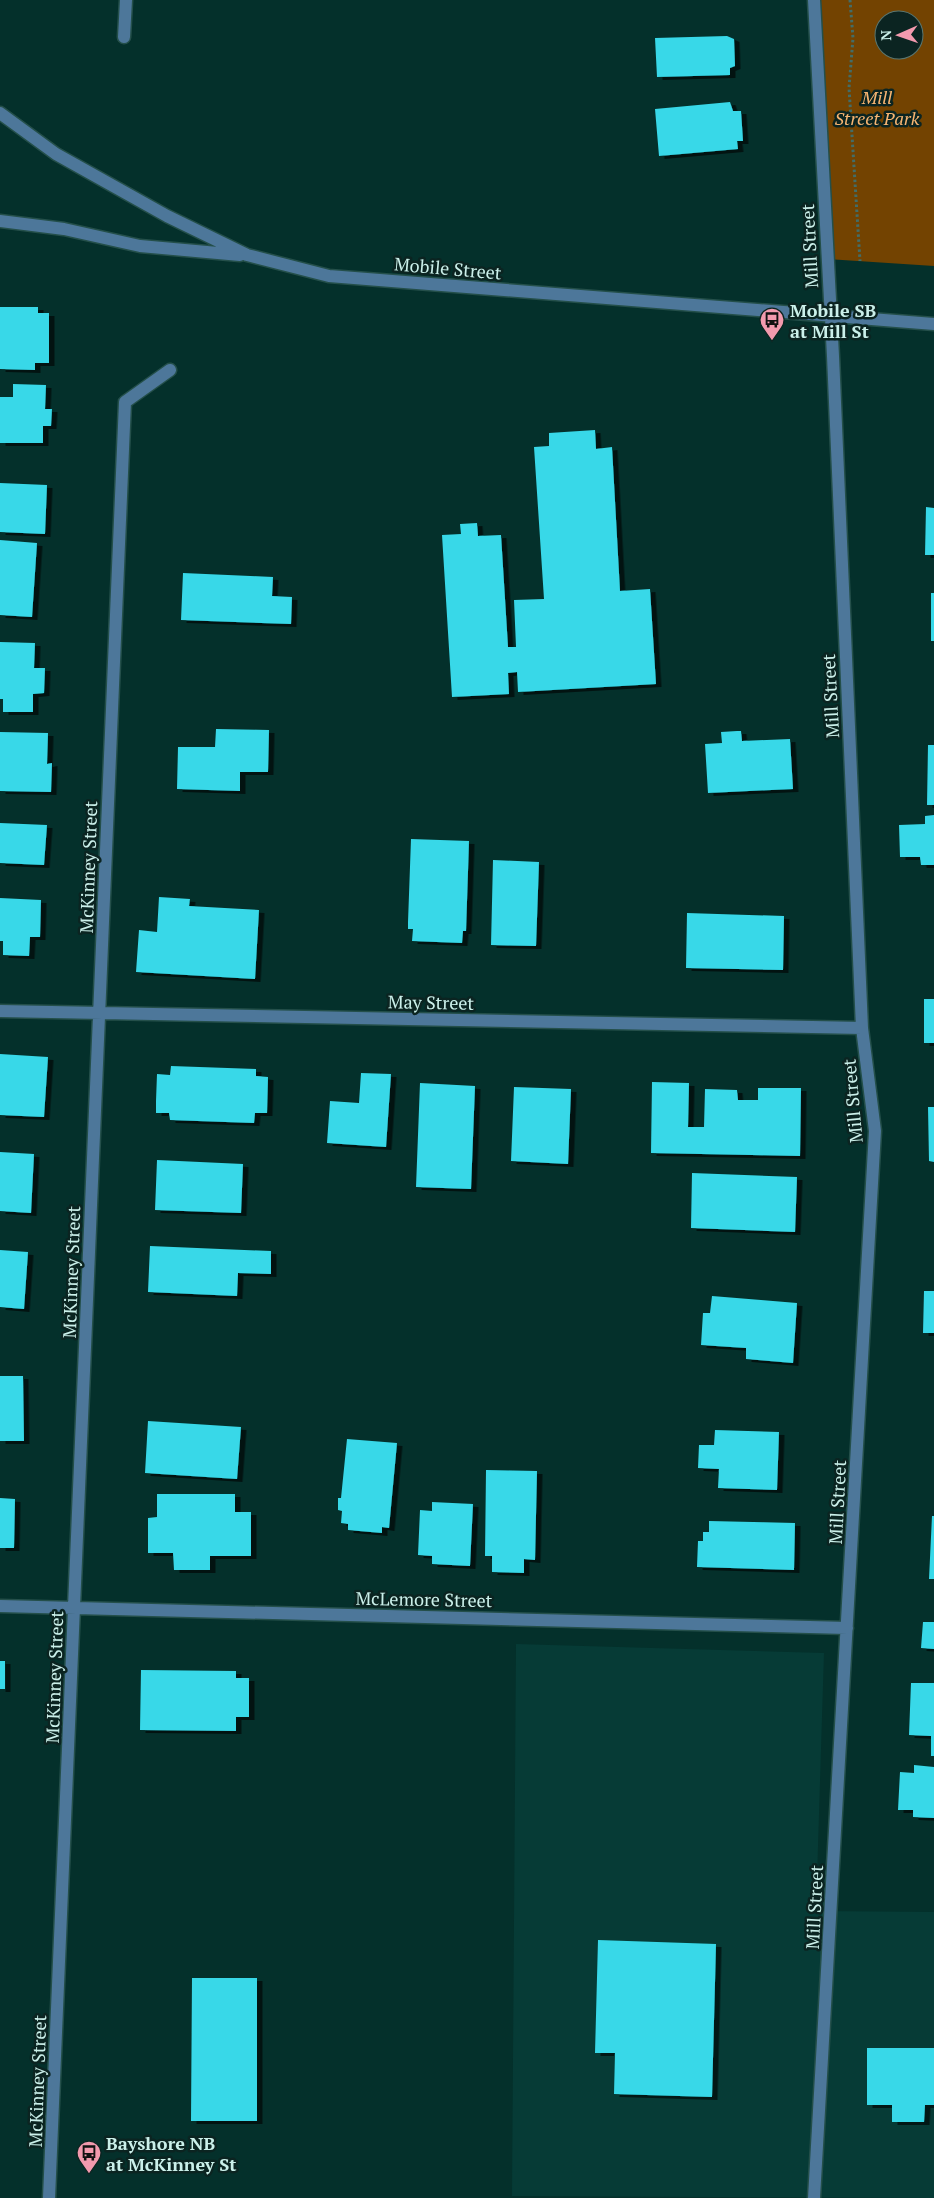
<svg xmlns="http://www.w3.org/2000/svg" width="934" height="2198" viewBox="0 0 934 2198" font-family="'PT Serif',serif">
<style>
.built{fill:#063b36}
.green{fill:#734301;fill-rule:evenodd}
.building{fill:#37d8e8;filter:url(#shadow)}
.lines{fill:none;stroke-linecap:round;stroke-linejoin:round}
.minor-casing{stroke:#244f4a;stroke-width:15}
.path{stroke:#436d68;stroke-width:3;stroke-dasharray:2.5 2.5;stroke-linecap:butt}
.minor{stroke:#4d779a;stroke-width:12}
.labels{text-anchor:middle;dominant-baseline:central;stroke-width:5;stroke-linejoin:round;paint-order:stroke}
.park-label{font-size:18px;font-style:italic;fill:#f7b572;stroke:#0b2421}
.street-label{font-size:18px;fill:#cbf0ea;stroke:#0b2421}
.poi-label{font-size:18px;font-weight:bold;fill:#cbf0ea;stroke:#0b2421;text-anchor:start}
</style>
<defs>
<filter id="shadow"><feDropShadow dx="5.5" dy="3" stdDeviation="0" flood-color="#0009"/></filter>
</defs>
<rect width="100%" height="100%" fill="#04302b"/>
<path class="built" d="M516 1644 824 1653 816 1911 934 1912V2198L512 2196Z"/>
<path class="green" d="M814 0H934V266L827 259ZM884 20H914V50H884Z"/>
<path class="building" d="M727 36 734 39 735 66 730 68V75L657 77 655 38Z
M730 102 733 111H741L743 141H737L738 149 659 156 655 109Z
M0 307H38V313H49V363H35V370L0 369Z
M13 384 46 385 45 409H52L51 426H43V443H0V397H13Z
M595 430 596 449 612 447 620 591 650 589 656 684 518 692 517 672 508 673 509 694 452 697 442 535 461 534 460 524 477 523 478 536 501 535 508 647H516L514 600 544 599 534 447 549 446V433Z
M0 483 47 485 45 534 0 532Z
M926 507 934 508V555H925Z
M0 540 37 543 32 617 0 615Z
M183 573 273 577 272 596 292 597 291 624 181 620Z
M931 593H934V641H931Z
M0 642 35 643 34 668H45L44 693 33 694V712H3V699H0Z
M216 729 269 730 268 772H240V791L177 789 178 747H215Z
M737 731H741L742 741 790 739 793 789 708 793 705 744 722 743 721 732Z
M0 732 48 733 47 764 52 763 51 792 0 791Z
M928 745H934V805H927Z
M934 815V865H921L920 857H900L899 825 925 824V816Z
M0 823 47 825 44 865 0 863Z
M411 839 469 841 466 931H463L462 943 412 941 413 929H408V922Z
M493 860 539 862 536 946 491 945Z
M159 897 190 899 189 906 259 910 255 979 136 972 139 930 157 932Z
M0 898 41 900 40 937H30L29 956 3 955V941H0Z
M687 913 784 916 783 970 686 968Z
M924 999H934V1043H924Z
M0 1054 48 1057 44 1117 0 1115Z
M171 1066 256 1069V1076L268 1077 267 1113H255L254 1123 170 1120 169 1113H156V1101L157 1074 170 1075Z
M361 1073 391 1074 386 1147 327 1143 330 1101 359 1103Z
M652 1082 689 1083 688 1127H704L705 1089 737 1090 738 1100H758V1088H801L800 1156 651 1153Z
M420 1083 475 1086 471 1189 416 1187Z
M514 1087 571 1089 568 1164 511 1161Z
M928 1107H934V1162L929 1161Z
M0 1152 34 1154 31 1213 0 1211Z
M157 1160 243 1164 241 1213 155 1210Z
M692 1173 797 1177 795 1232 691 1228Z
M150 1246 271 1251V1274L238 1273 237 1296 148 1292Z
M0 1250 28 1252 24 1309 0 1307Z
M924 1291H934V1333H923Z
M712 1296 797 1303 793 1363 746 1359V1348L701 1345 703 1313H710Z
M0 1376H23L24 1441H0Z
M148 1421 241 1427 237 1479 145 1473Z
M715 1430 779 1432 777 1490 718 1488 719 1469 698 1468 699 1445H714Z
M347 1439 397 1443 389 1528 382 1527V1533L348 1530V1524L341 1523 342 1511 338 1510V1498H341Z
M486 1470 537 1471 535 1560 524 1559V1573L492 1572V1556H485Z
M157 1494H235V1512H251V1556H210V1570H174L173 1553H148V1518L157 1517Z
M0 1498 15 1499 14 1548H0Z
M432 1502 473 1504 470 1566 432 1564V1556L418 1555 420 1510 432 1511Z
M932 1516H934V1579H929Z
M709 1521 795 1523 794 1570 697 1567 698 1541H703V1532H709Z
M923 1622H934V1649L921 1648Z
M0 1661H5V1689H0Z
M141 1670 236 1671V1678H249V1717H236V1731L140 1730Z
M911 1683H934V1756H931V1736L909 1735Z
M914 1765 934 1767V1818L913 1817V1810H898L900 1772 914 1773Z
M598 1940 716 1944 712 2097 614 2094 615 2053H595Z
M192 1978H257V2121H191Z
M867 2048H934V2105H925L924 2122H892V2105H867Z"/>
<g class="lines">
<defs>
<path id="minor" d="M814 0 833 356 862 1028 875 1131 814 2198
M124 37 126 0
M0 113 56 154 167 216 247 255 329 276 934 324
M0 221 64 229 140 246 240 255
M0 1011 862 1028
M0 1606 847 1628
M49 2198 125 402 170 370"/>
</defs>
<use href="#minor" class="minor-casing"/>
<path class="path" d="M850 0 853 38 849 88 860 261"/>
<use href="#minor" class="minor"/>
</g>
<defs>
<symbol id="bus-pin" viewBox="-11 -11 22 30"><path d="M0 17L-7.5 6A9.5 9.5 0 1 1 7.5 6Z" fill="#f29aae" stroke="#0b2421"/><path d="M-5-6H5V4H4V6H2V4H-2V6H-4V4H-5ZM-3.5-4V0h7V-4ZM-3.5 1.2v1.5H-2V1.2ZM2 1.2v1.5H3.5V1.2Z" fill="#111"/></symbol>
</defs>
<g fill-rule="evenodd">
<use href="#bus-pin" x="758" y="306" width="28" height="38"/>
<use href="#bus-pin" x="75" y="2139" width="28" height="38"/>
</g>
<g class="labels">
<g class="park-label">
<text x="877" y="97">Mill<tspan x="877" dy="21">Street Park</tspan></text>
</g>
<g class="street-label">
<text transform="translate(809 246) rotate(-93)">Mill Street</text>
<text transform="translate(448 268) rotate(5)">Mobile Street</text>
<text transform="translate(830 696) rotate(-93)">Mill Street</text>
<text transform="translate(88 867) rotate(-88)">McKinney Street</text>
<text transform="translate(431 1002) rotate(1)">May Street</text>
<text transform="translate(852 1101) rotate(-95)">Mill Street</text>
<text transform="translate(71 1272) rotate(-88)">McKinney Street</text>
<text transform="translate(837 1502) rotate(-87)">Mill Street</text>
<text transform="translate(424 1599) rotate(1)">McLemore Street</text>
<text transform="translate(54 1677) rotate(-88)">McKinney Street</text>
<text transform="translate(814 1907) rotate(-87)">Mill Street</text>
<text transform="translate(37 2081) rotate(-88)">McKinney Street</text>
</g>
<g class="poi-label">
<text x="790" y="310">Mobile SB<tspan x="790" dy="21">at Mill St</tspan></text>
<text x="106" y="2143">Bayshore NB<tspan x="106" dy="21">at McKinney St</tspan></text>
</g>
</g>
<g transform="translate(899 35) rotate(268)"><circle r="24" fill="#0b2421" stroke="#587671"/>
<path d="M0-4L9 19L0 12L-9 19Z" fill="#f29aae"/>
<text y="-8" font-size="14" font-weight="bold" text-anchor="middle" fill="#cbf0ea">N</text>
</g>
</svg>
